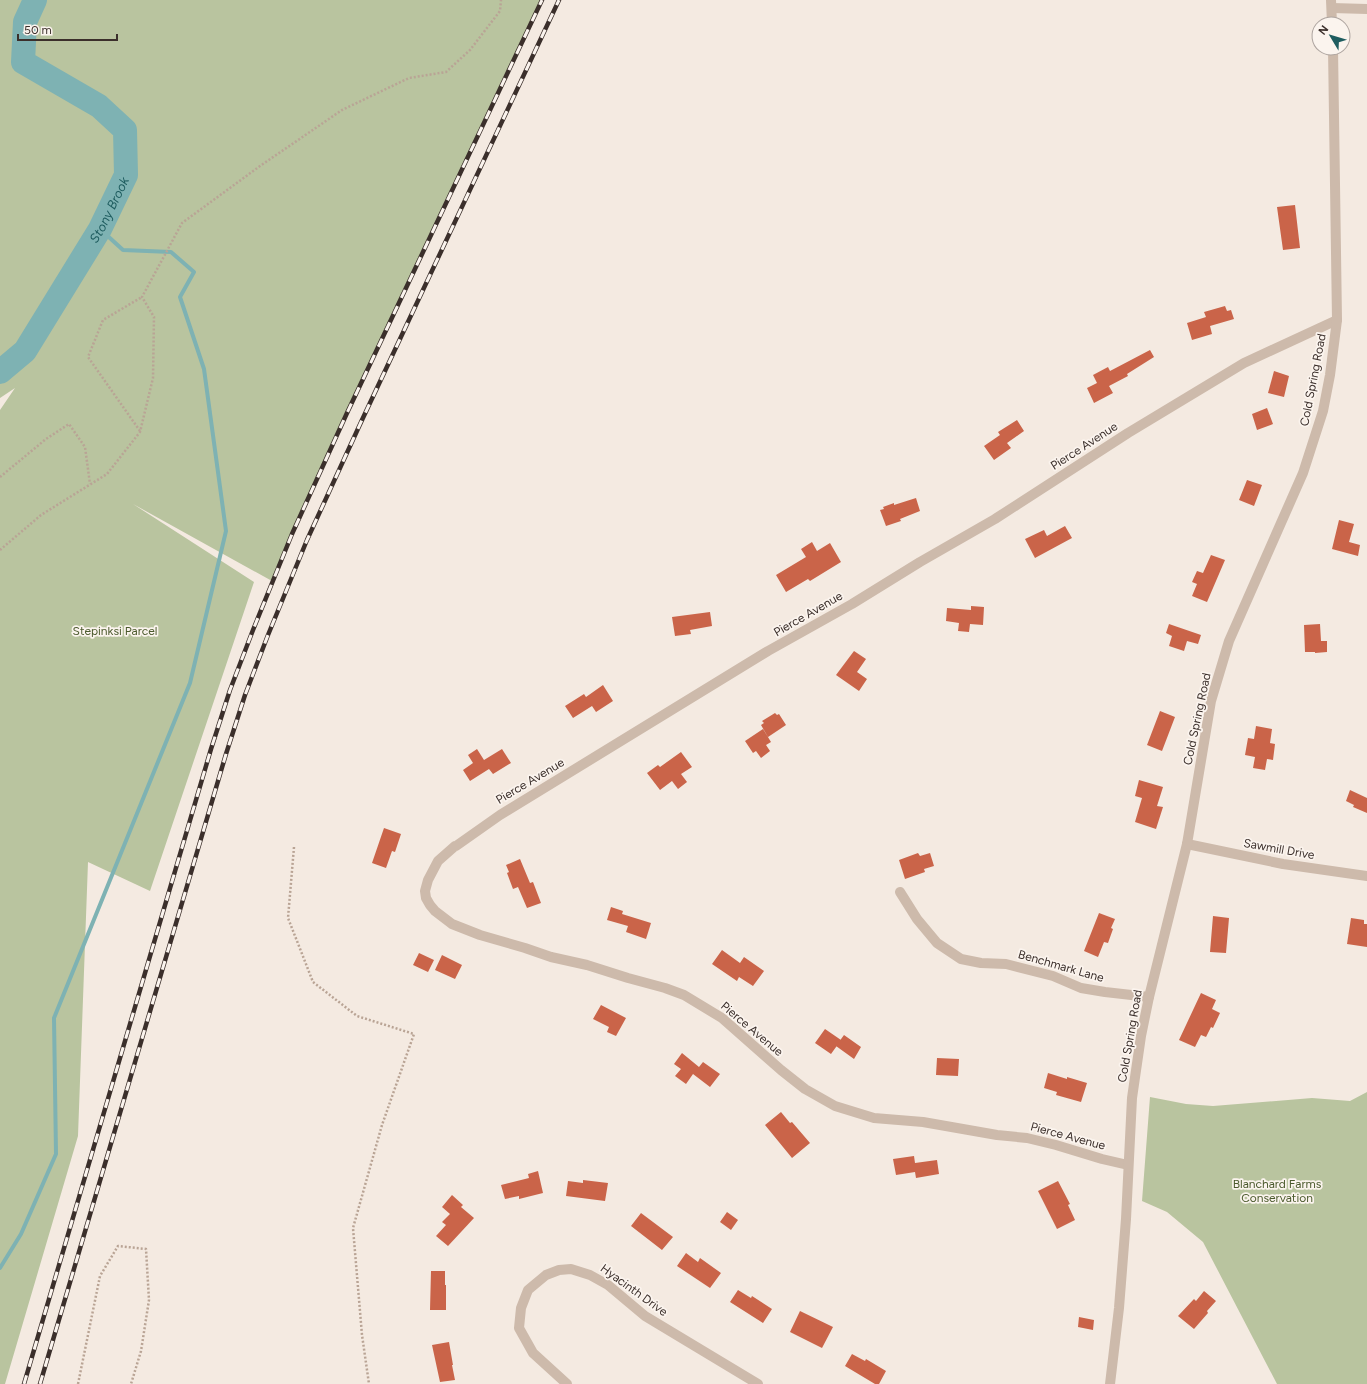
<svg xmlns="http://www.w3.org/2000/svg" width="1367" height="1384" viewBox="0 0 1367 1384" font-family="Figtree,sans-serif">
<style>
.green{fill:#b9c49f}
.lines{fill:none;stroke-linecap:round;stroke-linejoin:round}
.stream{stroke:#7eb2b3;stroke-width:4}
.river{stroke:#7eb2b3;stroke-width:24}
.building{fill:#ca6449}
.path{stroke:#b9a495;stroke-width:2.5;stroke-dasharray:2 2;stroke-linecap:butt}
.minor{stroke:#cdbaab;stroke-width:10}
.tertiary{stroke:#cdbaab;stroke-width:10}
.rail-casing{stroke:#3b2f2b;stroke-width:4.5}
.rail{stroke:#fbf4ee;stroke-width:3;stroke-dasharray:9;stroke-linecap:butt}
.labels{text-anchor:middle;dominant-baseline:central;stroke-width:3.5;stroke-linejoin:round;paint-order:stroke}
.street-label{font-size:12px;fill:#3b2f2b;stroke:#fbf4ee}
.park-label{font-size:12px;fill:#4b5a2d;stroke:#fbf4ee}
.water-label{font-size:13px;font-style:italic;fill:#1e5c5f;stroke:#fbf4ee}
</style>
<rect width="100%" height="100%" fill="#f4eae1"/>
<path class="green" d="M0 0H543L292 534 272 581 133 504 254 582 150 891 88 862 78 1136 5 1384H0V410L15 388 0 398Z
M1367 1092V1384H1277L1203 1242 1167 1212 1142 1201 1150 1097 1186 1104 1213 1106 1312 1098 1350 1101Z"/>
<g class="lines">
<path class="stream" d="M0 1268 21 1234 56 1154 54 1018 190 683 226 531 204 369 180 297 194 272 171 252 123 250 100 229"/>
<path class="river" id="s1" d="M0 372 25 351 100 229 126 175 125 130 99 106 23 62 25 22 35 0"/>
</g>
<path class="building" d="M1295 205 1300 248 1283 250 1277 207Z
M1225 306 1227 311 1231 310 1234 319 1210 326 1212 334 1192 340 1187 323 1206 317 1204 312Z
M1150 350 1154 357 1127 374 1128 376 1109 386 1113 393 1094 403 1087 388 1097 383 1093 375 1108 367 1110 371Z
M1274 371 1289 376 1284 397 1268 393Z
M1267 408 1273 424 1257 430 1252 414Z
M1017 420 1024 431 1007 443 1011 448 994 460 984 446 1000 435 998 432Z
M1247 480 1262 485 1254 506 1239 500Z
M916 498 920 511 900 519 901 521 886 526 880 510 884 509 883 507 894 503V505Z
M1339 520 1354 524 1349 542 1360 545 1358 556 1332 549Z
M1065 526 1072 538 1035 558 1025 539 1044 530 1047 536Z
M812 542 817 551 830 543 841 562 810 581 808 579 786 592 776 575 806 557 801 549Z
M1211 555 1225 560 1207 602 1192 596 1197 584 1192 582 1197 571 1203 573Z
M971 606 984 607 983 625 970 624 969 632 958 631 959 623 946 621 947 608 971 610Z
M710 612 712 626 690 630 691 634 675 636 672 617Z
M1169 624 1201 635 1198 644 1187 641 1184 651 1169 646 1172 636 1166 633Z
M1320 624 1321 641H1327V652L1315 653V652H1305L1304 625Z
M854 651 866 659 857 672 867 679 859 691 836 675Z
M603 685 613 701 596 712 592 706 573 718 565 706 584 694 586 697Z
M1160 711 1175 717 1162 751 1147 745Z
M775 713 777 715 779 714 786 725 768 737 761 725 764 723 762 721Z
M1256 726 1272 729 1270 743 1275 744 1273 760 1267 759 1265 770 1253 768 1255 757 1245 755 1248 738 1254 739Z
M763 729 771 742 766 745 770 751 761 758 756 751 753 753 745 741Z
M477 749 484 760 502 749 511 763 493 774 489 769 470 781 463 770 473 763 468 755Z
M681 752 692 767 681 774 687 782 678 789 672 781 660 790 647 773 658 765 660 767Z
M1139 780 1163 787 1157 806 1163 807 1156 829 1135 822 1142 798 1135 796Z
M1350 790 1367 798V813L1353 807 1354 805 1346 801Z
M384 828 401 834 395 852 392 851 386 868 372 863Z
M918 853 920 856 930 853 934 866 924 869 925 872 905 879 899 860Z
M520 859 530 883 533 882 541 903 527 908 518 887 513 889 507 873 509 872 506 865Z
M611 907 623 911 622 914 651 923 646 939 626 932 628 926 607 920Z
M1099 913 1115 919 1111 928 1113 929 1108 943 1104 942 1098 957 1084 951Z
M1213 916 1229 918 1226 953 1210 952Z
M1351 918 1364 920V924H1367V947L1347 944Z
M722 950 740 963 744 957 764 971 753 986 739 977 737 981 712 964Z
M419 953 434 960 428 972 413 965Z
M442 955 462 965 455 979 435 970Z
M1201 993 1216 1000 1212 1009 1220 1013 1213 1028 1211 1027 1206 1037 1201 1035 1195 1047 1179 1040Z
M601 1005 626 1018 616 1036 607 1032 609 1027 593 1019Z
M825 1029 841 1040 831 1054 815 1043Z
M844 1035 861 1047 854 1059 836 1046Z
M682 1053 699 1067 703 1062 720 1074 710 1087 693 1074 686 1084 675 1076 681 1069 674 1064Z
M937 1058 959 1059 958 1076 936 1075Z
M1048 1073 1067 1079V1077L1087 1083 1081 1102 1056 1095 1057 1092 1044 1088Z
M781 1112 790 1123 792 1122 810 1143 792 1158 765 1125Z
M914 1156 915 1163 937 1160 939 1174 916 1178 915 1172 896 1175 893 1159Z
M538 1171 543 1193 519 1199V1196L505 1199 501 1185 529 1178 528 1174Z
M583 1180 608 1183 605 1201 566 1196 568 1181 583 1183Z
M1058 1181 1070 1204 1068 1205 1075 1220 1057 1229 1038 1191Z
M452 1195 463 1205 461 1207 474 1218 448 1246 436 1236 446 1225 442 1222 450 1214 442 1207Z
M727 1212 738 1220 731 1230 720 1222Z
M641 1213 673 1237 662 1250 631 1226Z
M686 1253 698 1262 700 1258 721 1273 710 1288 677 1266Z
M431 1271H445V1285H446V1310H430Z
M738 1290 751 1298 752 1296 772 1309 763 1323 730 1302Z
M1204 1291 1216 1301 1207 1311 1208 1313 1194 1329 1178 1316 1194 1299 1196 1301Z
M800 1311 833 1327 822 1348 790 1332Z
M1079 1317 1094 1320 1093 1330 1078 1327Z
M449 1342 453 1365H452L455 1380 440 1382 432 1345Z
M852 1354 865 1361 866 1359 886 1371 879 1384H875L845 1366Z"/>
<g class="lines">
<path class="path" d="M140 431 88 357 103 320 142 297
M0 477 46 439 69 424 85 447 90 484
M0 550 41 515 107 474 140 432 153 378 154 317 142 297 182 223 260 166 342 110 409 78 446 72 470 50 500 11 501 0
M294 847 288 918 313 982 357 1016 414 1034 382 1125 353 1228 362 1335 369 1384
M78 1384 100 1276 118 1246 146 1249 149 1300 141 1351 131 1384"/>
<path class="minor" d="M1332 8 1367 9
M1187 844 1283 864 1367 876
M900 892 917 919 937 943 961 959 981 963 1006 964 1053 976 1081 988 1105 992 1149 997
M1128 1165 1102 1159 1056 1145 1027 1138 997 1135 923 1122 874 1118 835 1106 805 1089 781 1070 722 1018 684 995 665 988 628 978 587 965 551 957 525 948 480 935 452 924 435 911 430 905 426 898 425 891 428 880 438 861 455 846H456L500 815 768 651 852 604 920 562 995 519 1128 433 1244 363 1337 320
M567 1384 533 1353 519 1328 521 1308 528 1290 546 1275 559 1270 571 1269 590 1275 608 1285 645 1316 758 1384"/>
<path class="tertiary" d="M1331 0 1332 24
M1110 1384 1119 1308 1126 1219 1132 1098 1141 1036 1149 997 1187 844 1211 701 1229 641 1303 473 1323 411 1330 375 1337 320 1333 48"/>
<defs>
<path id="rail" d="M24 1384 211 749 230 690 253 630 292 534 347 413 542 0
M40 1384 226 754 245 695 268 635 307 540 362 420 559 0"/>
</defs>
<use href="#rail" class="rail-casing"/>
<use href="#rail" class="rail"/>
</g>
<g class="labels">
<g class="street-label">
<text transform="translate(1313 380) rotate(-79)">Cold Spring Road</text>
<text transform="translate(1084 446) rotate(-33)">Pierce Avenue</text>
<text transform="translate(808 614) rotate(-30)">Pierce Avenue</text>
<text transform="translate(1197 719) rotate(-78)">Cold Spring Road</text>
<text transform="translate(530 781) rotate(-31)">Pierce Avenue</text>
<text transform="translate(1279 849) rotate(10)">Sawmill Drive</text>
<text transform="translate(1061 966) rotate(16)">Benchmark Lane</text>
<text transform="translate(752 1029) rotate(40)">Pierce Avenue</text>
<text transform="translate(1130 1036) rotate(-80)">Cold Spring Road</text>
<text transform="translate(1068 1136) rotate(15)">Pierce Avenue</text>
<text transform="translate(634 1290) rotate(36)">Hyacinth Drive</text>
</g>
<g class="park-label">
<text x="115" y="631">Stepinksi Parcel</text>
<text x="1277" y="1184">Blanchard Farms<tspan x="1277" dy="14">Conservation</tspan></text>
</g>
<g class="water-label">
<text stroke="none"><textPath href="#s1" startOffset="197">Stony Brook</textPath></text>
</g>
</g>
<g transform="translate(1331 36) rotate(308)"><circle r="19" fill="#fbf4ee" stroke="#aea5a0"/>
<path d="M0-3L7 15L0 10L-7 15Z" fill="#1e5c5f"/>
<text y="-6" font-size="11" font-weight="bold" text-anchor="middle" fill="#3b2f2b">N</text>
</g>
<path d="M18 34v6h99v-6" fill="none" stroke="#3b2f2b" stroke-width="2"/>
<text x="24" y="34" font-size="12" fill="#3b2f2b" stroke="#fbf4ee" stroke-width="3" paint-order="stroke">50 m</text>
</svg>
